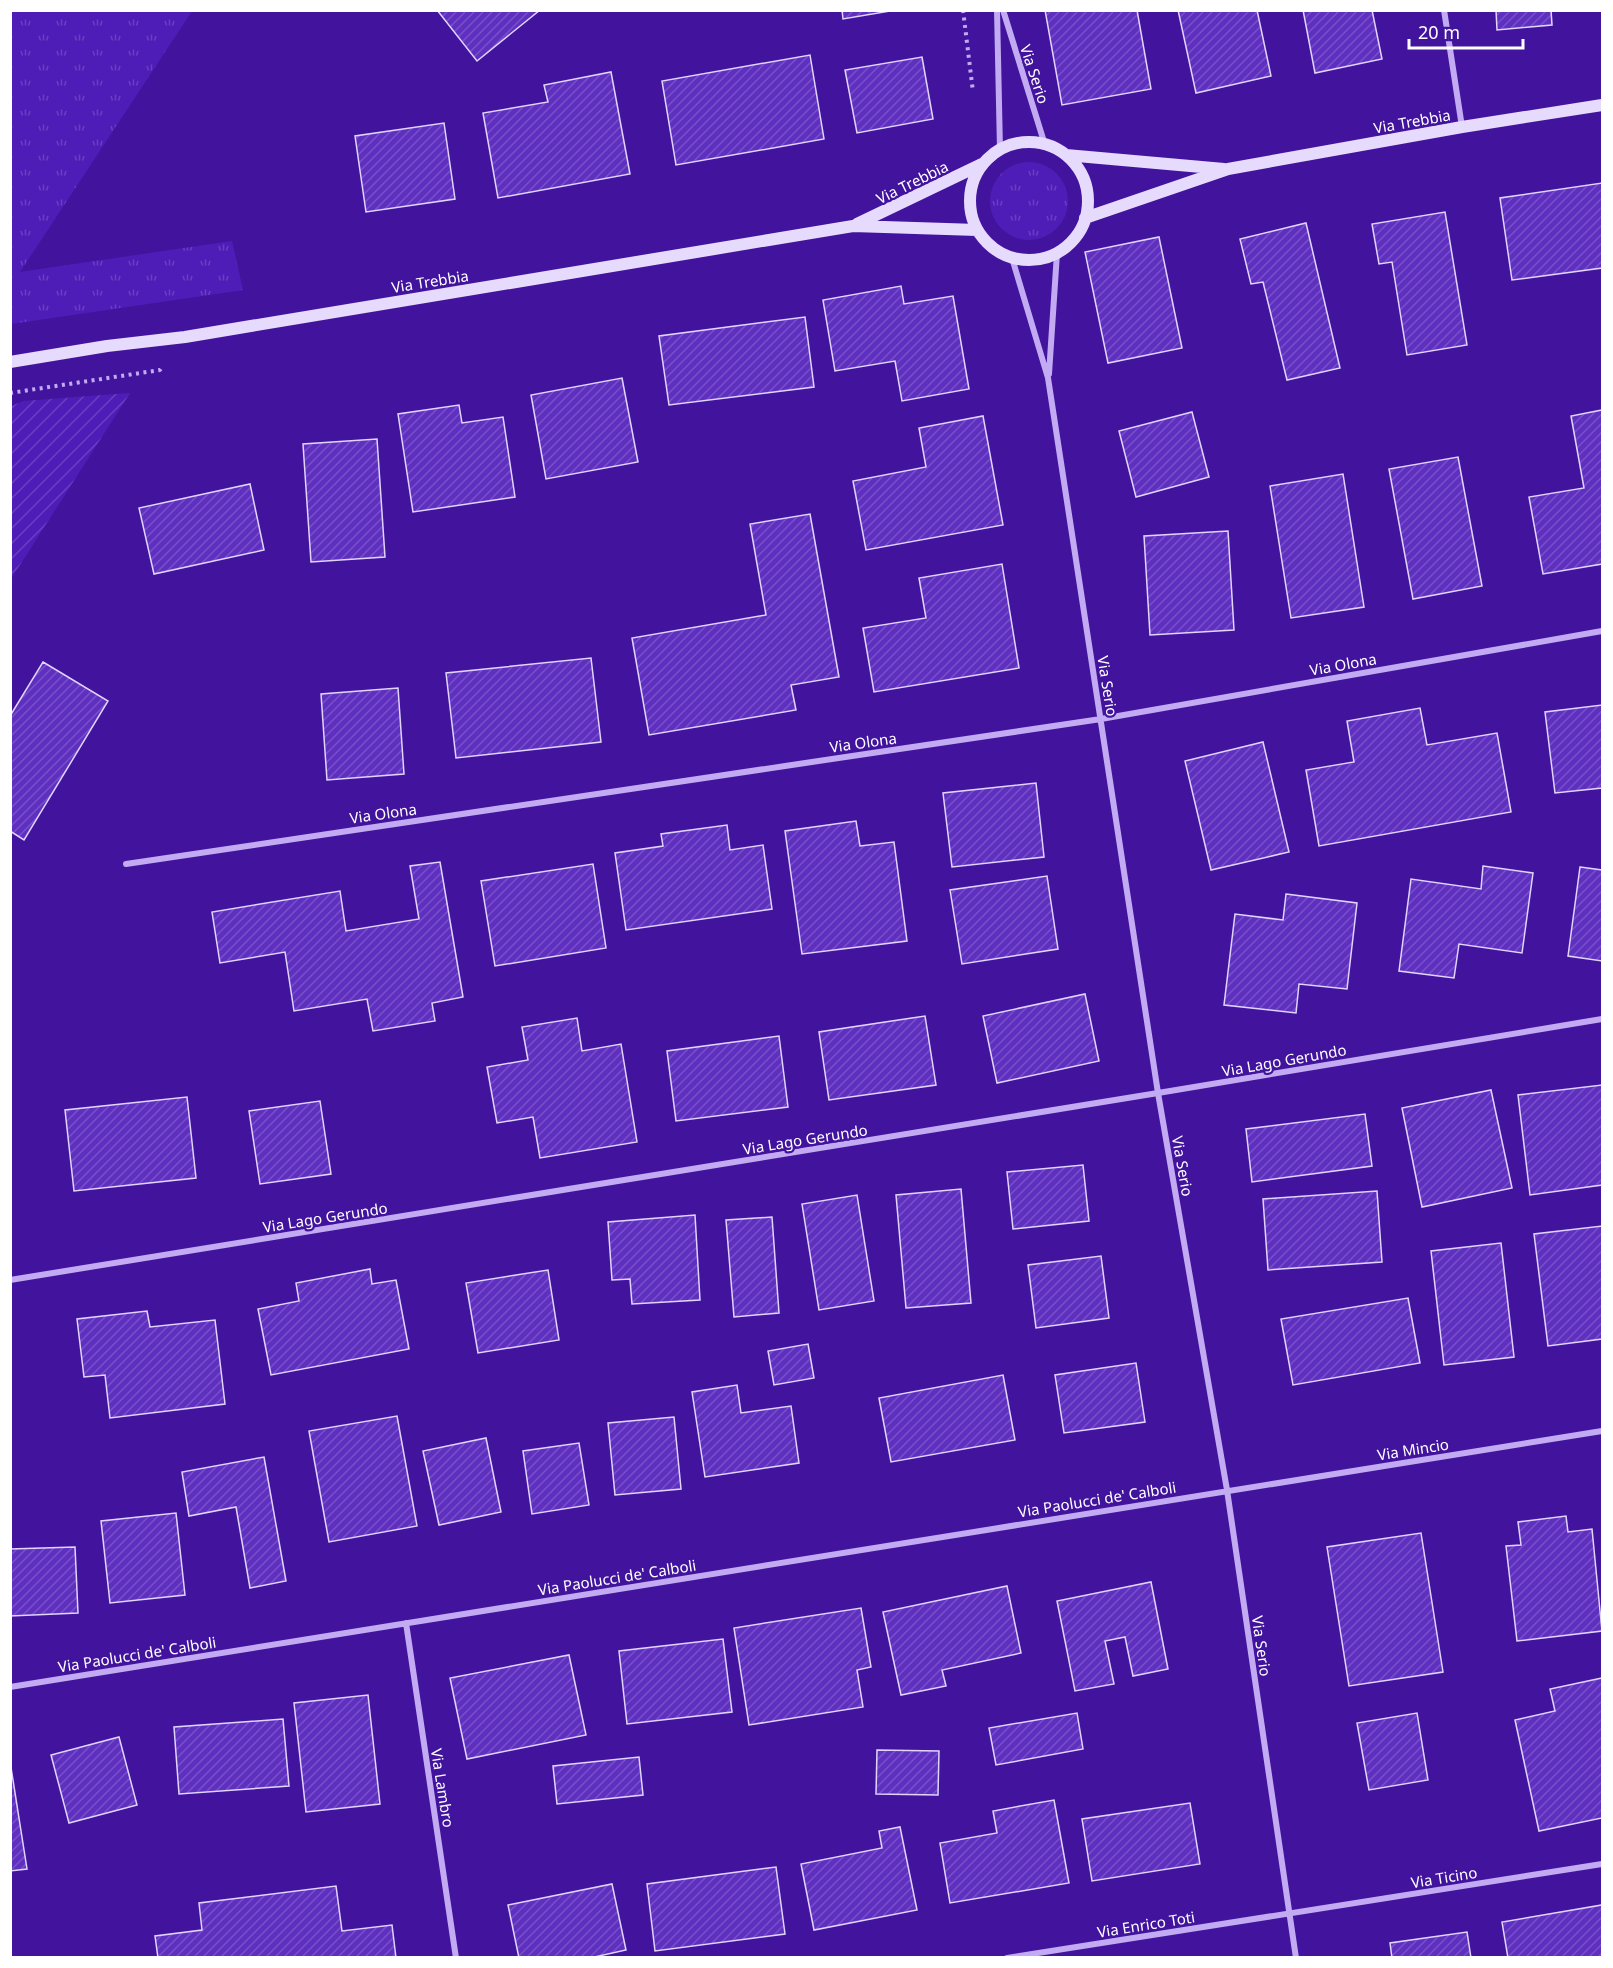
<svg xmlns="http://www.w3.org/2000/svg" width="1613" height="1968" viewBox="0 0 1613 1968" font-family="'Noto Sans',sans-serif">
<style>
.grass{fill:url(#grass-tufts)}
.garden{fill:url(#garden-furrows)}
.building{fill:url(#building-hatch);stroke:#e1d4fd;stroke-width:1.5}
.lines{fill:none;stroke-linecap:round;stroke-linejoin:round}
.path{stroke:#c2abf3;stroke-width:4;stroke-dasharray:3 4.5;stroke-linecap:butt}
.street{stroke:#c2abf3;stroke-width:6}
.secondary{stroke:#e6dbfd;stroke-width:12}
.labels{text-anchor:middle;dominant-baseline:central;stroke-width:4.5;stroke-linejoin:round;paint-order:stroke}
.street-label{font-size:15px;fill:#fff;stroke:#42149d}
</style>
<defs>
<pattern id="grass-tufts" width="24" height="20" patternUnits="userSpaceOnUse" patternTransform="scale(1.5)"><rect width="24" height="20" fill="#4e1db7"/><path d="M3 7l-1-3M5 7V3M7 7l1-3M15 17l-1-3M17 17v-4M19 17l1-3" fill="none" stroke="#693fc2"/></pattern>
<pattern id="garden-furrows" width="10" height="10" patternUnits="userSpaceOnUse" patternTransform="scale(1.5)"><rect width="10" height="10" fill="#4e1db7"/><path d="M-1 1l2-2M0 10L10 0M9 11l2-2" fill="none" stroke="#693fc2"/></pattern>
<pattern id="building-hatch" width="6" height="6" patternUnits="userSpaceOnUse" patternTransform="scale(1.5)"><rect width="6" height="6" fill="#5f30c0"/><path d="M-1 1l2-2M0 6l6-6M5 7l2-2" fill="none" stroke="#774fc9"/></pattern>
</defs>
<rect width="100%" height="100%" fill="#42149d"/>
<path class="grass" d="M11 10 192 11 20 272 232 241 243 290 11 324Z
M990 201a39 39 0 1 1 78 0a39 39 0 1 1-78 0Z"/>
<path class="garden" d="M130 393 11 579V406L23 401Z"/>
<path class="building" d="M437 10H540L477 61Z
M842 10H896L843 19Z
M1045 10H1137L1151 89 1062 105Z
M1178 10H1257L1271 76 1196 93Z
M1303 10H1372L1382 59 1315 73Z
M1496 10H1551L1552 25 1497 30Z
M810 55 824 139 676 165 662 81Z
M922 57 933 119 857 133 845 70Z
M611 72 630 174 498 198 483 113 548 102 544 85Z
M444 123 455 199 366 212 355 136Z
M1602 183V268L1512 280 1500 198Z
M1445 212 1467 345 1407 355 1392 262 1379 264 1372 224Z
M1306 223 1340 368 1287 380 1263 282 1251 284 1240 239Z
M1159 237 1182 348 1108 363 1085 252Z
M901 286 904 304 953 296 969 389 902 401 895 361 835 371 823 300Z
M805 317 814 387 669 405 659 336Z
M622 378 638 462 546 479 531 395Z
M459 405 462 423 503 417 515 497 413 512 398 414Z
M1602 410V564L1543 574 1529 497 1584 488 1571 416Z
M1192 412 1209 477 1136 497 1119 431Z
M983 416 1003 525 866 550 853 481 926 467 919 428Z
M377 439 385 557 311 562 303 444Z
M1458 457 1482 586 1413 599 1389 469Z
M1343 474 1364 607 1291 618 1270 486Z
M250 484 264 550 154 574 139 508Z
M810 514 839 677 791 685 796 710 649 735 632 638 766 615 750 524Z
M1228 531 1234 630 1150 635 1144 536Z
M1002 564 1019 668 874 692 863 628 926 618 919 578Z
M591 658 601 742 456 758 446 673Z
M43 662 108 701 24 840 10 831V716Z
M398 688 404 774 327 780 321 694Z
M1602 705V788L1555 793 1545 712Z
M1420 708 1427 745 1497 733 1511 812 1319 846 1306 770 1354 762 1347 721Z
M1263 742 1289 852 1211 870 1185 761Z
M1036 783 1044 857 952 867 943 793Z
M856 821 860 846 894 842 907 941 802 954 785 831Z
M727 825 730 850 763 845 772 909 626 930 615 853 663 846 661 834Z
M440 862 463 997 432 1003 435 1021 373 1031 367 999 294 1011 285 952 220 963 212 912 340 891 346 931 419 919 410 866Z
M593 864 606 948 495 966 481 881Z
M1483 866 1533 873 1522 953 1459 944 1454 978 1399 971 1411 879 1481 889Z
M1580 867 1602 870V961L1568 956Z
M1047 876 1058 949 962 964 950 890Z
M1286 894 1357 903 1347 989 1299 984 1296 1013 1224 1005 1235 914 1283 920Z
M1085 994 1099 1061 997 1083 983 1016Z
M925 1016 936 1085 829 1100 819 1032Z
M577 1018 582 1051 621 1044 637 1142 540 1158 533 1117 497 1123 487 1067 528 1060 522 1027Z
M779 1036 788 1107 676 1121 667 1051Z
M1602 1085V1185L1530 1195 1518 1095Z
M1491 1090 1512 1188 1422 1207 1402 1108Z
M187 1097 196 1178 74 1191 65 1110Z
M320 1101 331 1174 260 1184 249 1111Z
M1365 1114 1372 1166 1252 1182 1246 1129Z
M1083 1165 1089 1221 1013 1229 1007 1172Z
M961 1189 971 1303 906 1308 896 1195Z
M1377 1191 1382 1262 1268 1270 1263 1199Z
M857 1195 874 1301 819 1310 802 1204Z
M695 1215 700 1300 632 1304 630 1279 612 1280 608 1222Z
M772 1217 779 1313 734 1317 726 1220Z
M1602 1226V1339L1548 1346 1534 1234Z
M1501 1243 1514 1357 1444 1365 1431 1251Z
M1101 1256 1109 1318 1036 1328 1028 1265Z
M370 1269 372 1284 396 1280 409 1349 271 1375 258 1309 299 1301 296 1283Z
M548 1270 559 1340 478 1353 466 1283Z
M1408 1298 1420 1363 1293 1385 1281 1319Z
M147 1311 150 1327 215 1320 225 1404 110 1418 105 1375 84 1377 77 1319Z
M808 1344 814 1378 774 1385 768 1351Z
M1136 1363 1145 1422 1064 1433 1055 1375Z
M1003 1375 1015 1440 891 1462 879 1398Z
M737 1385 741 1413 791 1406 799 1463 705 1477 692 1392Z
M397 1416 417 1526 329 1542 309 1431Z
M674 1417 681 1489 615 1495 608 1423Z
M486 1438 501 1512 439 1525 423 1451Z
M579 1443 589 1505 532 1514 523 1451Z
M264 1457 286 1581 250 1588 236 1507 189 1516 182 1472Z
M176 1513 185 1595 110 1603 101 1521Z
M1566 1516 1568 1532 1592 1529 1602 1631 1517 1641 1506 1546 1521 1545 1518 1522Z
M1421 1533 1443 1672 1349 1686 1327 1547Z
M75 1547 78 1613 10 1616V1549Z
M1151 1582 1168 1669 1133 1676 1125 1637 1105 1641 1114 1684 1075 1691 1057 1601Z
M1007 1586 1021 1653 942 1670 946 1686 901 1695 883 1612Z
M861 1608 871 1667 857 1670 863 1707 749 1725 734 1628Z
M723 1639 732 1712 627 1724 619 1651Z
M569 1655 586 1735 467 1759 450 1678Z
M1602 1678V1818L1539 1831 1515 1720 1555 1711 1550 1689Z
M368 1695 380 1804 306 1812 294 1703Z
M1077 1713 1083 1749 996 1765 989 1728Z
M1417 1713 1428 1780 1369 1790 1357 1723Z
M283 1719 289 1786 179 1794 174 1727Z
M119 1737 137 1805 69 1823 51 1755Z
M877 1750 939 1751 938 1795 876 1794Z
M639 1757 643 1795 557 1804 553 1766Z
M10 1761 27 1869 10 1871Z
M1054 1800 1069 1883 950 1903 940 1843 997 1833 993 1811Z
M1190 1803 1200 1864 1092 1881 1082 1819Z
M900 1827 917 1910 814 1930 801 1864 882 1848 879 1831Z
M776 1867 785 1934 655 1951 647 1884Z
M612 1884 626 1950 590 1958H519L508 1905Z
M336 1886 342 1931 392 1925 396 1958H158L155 1936 202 1930 199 1903Z
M1602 1905V1958H1508L1502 1922Z
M1467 1932 1471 1958H1392L1390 1943Z"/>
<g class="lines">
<path class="path" d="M963 10 973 92
M10 393 160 370 162 367"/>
<path class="street" d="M997 10 1000 150
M1003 10 1045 145
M1444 10 1462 127
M1012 258 1048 378 1158 1093 1227 1490 1296 1958
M1049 374 1057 253
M126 864 1101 719 1602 631
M10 1280 1158 1093 1602 1019
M406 1623 456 1958
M10 1687 1602 1431
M1007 1958 1602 1864"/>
<path class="secondary" d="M970 201a59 59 0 1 1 118 0a59 59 0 1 1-118 0Z
M1066 155 1224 169
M1085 218 1228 169 1462 127 1602 105
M857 224 982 164
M10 362 107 346 185 337 853 226 977 230"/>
</g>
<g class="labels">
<g class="street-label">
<text transform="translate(1035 74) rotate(72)">Via Serio</text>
<text transform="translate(1412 121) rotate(-10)">Via Trebbia</text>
<text transform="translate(912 182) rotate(-26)">Via Trebbia</text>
<text transform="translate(430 281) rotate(-9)">Via Trebbia</text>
<text transform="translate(1343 664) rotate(-10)">Via Olona</text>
<text transform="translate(1108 686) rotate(81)">Via Serio</text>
<text transform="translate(863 742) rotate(-8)">Via Olona</text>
<text transform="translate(383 813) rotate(-8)">Via Olona</text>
<text transform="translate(1284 1060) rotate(-10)">Via Lago Gerundo</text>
<text transform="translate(805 1139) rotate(-9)">Via Lago Gerundo</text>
<text transform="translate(1183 1166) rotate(80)">Via Serio</text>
<text transform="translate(325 1217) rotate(-9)">Via Lago Gerundo</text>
<text transform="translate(1413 1449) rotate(-9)">Via Mincio</text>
<text transform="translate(1097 1499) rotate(-9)">Via Paolucci de' Calboli</text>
<text transform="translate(617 1577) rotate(-9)">Via Paolucci de' Calboli</text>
<text transform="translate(1262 1646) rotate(82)">Via Serio</text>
<text transform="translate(137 1654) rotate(-9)">Via Paolucci de' Calboli</text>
<text transform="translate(443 1788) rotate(81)">Via Lambro</text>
<text transform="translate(1444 1877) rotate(-9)">Via Ticino</text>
<text transform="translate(1146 1924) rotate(-9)">Via Enrico Toti</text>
</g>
</g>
<rect width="1613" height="1968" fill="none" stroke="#ffffff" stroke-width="24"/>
<path d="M1409 39v9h114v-9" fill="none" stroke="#ffffff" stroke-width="3"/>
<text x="1418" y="39" font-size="18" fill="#ffffff" stroke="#42149d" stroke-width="4.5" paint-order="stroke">20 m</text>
</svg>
